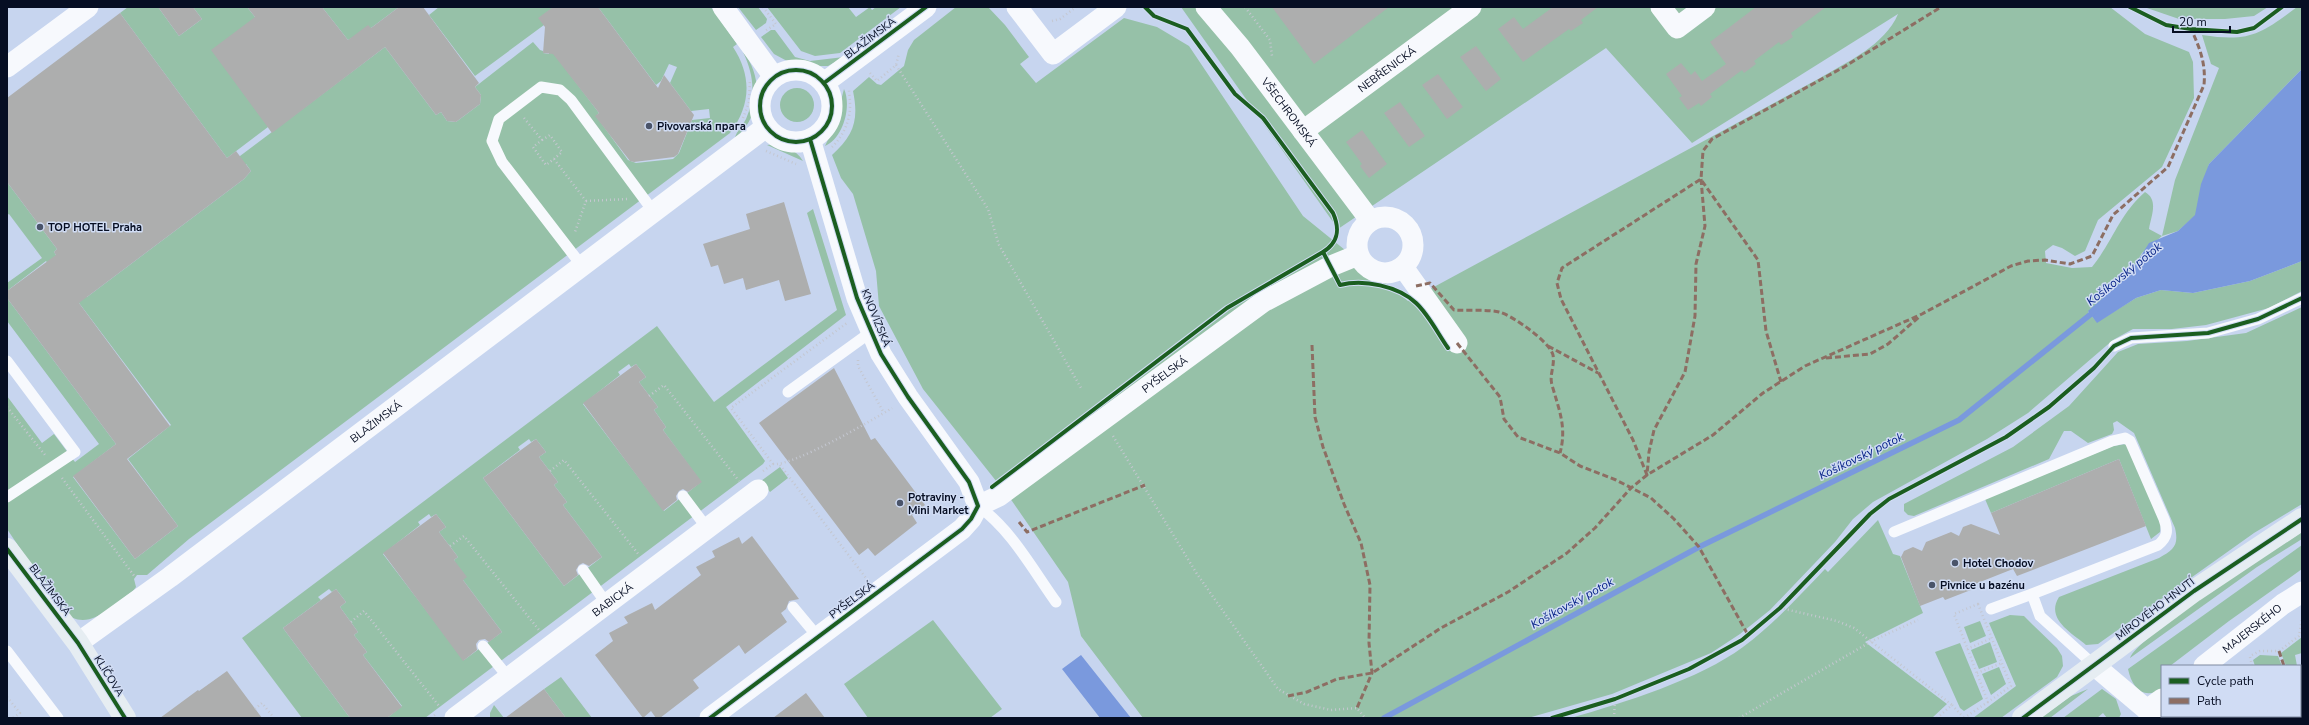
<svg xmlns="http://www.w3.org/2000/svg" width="2309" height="725" viewBox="0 0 2309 725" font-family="'Nunito Sans',sans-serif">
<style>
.green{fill:#96c1a8;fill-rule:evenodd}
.water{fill:#7a99dd}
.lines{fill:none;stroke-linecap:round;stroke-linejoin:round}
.stream{stroke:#7a99dd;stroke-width:5.5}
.building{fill:#adaeae}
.path{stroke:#c4c7d0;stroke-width:2.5;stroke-dasharray:1 3;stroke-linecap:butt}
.lane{stroke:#f7f9fd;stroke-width:11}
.street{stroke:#f7f9fd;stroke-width:21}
.secondary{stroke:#e6edf2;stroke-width:22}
.quiet{stroke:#8d6e63;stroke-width:3;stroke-dasharray:6 3;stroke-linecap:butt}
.cycleway-casing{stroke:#d0dcf4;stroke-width:6}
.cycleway{stroke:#1b5e20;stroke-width:4}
.poi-dot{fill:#4a546a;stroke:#d0dcf4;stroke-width:1.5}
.labels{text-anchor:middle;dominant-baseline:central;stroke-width:3;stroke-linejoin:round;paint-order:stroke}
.street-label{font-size:11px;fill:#060e23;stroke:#d0dcf4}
.poi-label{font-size:11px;font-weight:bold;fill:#060e23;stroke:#d0dcf4;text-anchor:start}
.water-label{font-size:12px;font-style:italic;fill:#072387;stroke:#d0dcf4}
</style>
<rect width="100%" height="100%" fill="#c7d5ef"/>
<path class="green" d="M128 7H158L179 36 202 19 193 7H247L255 17 268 127 227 158 120 13Z
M322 7H399L371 28 348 40Z
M439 7H553L544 25 475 76 429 15Z
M598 7H711L737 44 733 47C752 76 751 105 730 133L189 539 147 575H137L134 579 136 587 133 591C110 607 88 634 62 611L7 529V396L42 443 54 434 75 462 99 444 7 321V298L116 444 73 477 135 559 178 526 128 459 171 425 73 295 87 297 244 179 251 171 246 164 237 169 232 162 385 47 436 115 441 112 447 121 456 122 480 104 481 95 475 87 533 42 540 50 543 51V53L549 54V51H552L599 113 596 116 628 160 636 163 673 159 679 153 692 120 710 118 709 109 691 111 670 83 677 67 669 64 661 81 656 85Z
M738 7H758L767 19 766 23 756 30Z
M767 7H848L856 17 870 7 872 10 876 7H901L840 53 815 56 801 51Z
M956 7H988L1005 25 1029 57 1020 64 1036 83 1124 18 1157 27 1189 46 1303 216 1408 301 1820 78C1847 62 1885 45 1898 14L1692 143 1606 48 1338 229 1181 7H2110L2145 34 2189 52 2193 62 2194 98 2162 167 2098 220 2085 251 2075 256 2062 248 2053 245 2045 251 2046 263 2072 268 2092 267C2113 241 2119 215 2145 192 2159 200 2151 216 2149 229L2162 236 2175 180 2219 68 2211 64 2202 35C2249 42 2260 35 2297 7H2302V69L2209 164 2196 215 2178 231 2162 236 2142 253 2129 275 2088 312 2097 322 2136 298 2161 290 2193 293 2250 281 2302 261V291L2269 308 2206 325 2172 329H2133L2113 340 2028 413 1987 439 1873 502 1853 519 1835 542 1770 610 1740 634 1711 653 1612 694 1528 718H1143L1081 636 1068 582 1012 501 923 389 879 306 876 271 853 194 841 178 832 155C854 135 859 120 853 91L869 77 877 84 881 85 904 66 908 50 914 40Z
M2144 7H2268L2254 16 2225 19H2179Z
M771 30H775L795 57 810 61 844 57 828 66H820L787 61 774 54 761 37Z
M743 52C764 77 761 117 735 138 736 132 743 125 746 119 756 96 754 75 743 52Z
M780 105a17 17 0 1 1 34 0a17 17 0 1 1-34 0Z
M844 89C852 106 843 139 825 146L834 127Z
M767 145C781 144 795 148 803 161Z
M7 182 57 249 54 252 65 269 56 275 46 261 7 291V283L42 258 9 214 7 215Z
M813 209 846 315 726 407 765 461 763 464 425 718H387L402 706 363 655 367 652 354 635 358 632 340 607 346 602 336 589 332 592 329 589 318 597 321 600 283 628 350 718H302L242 638 657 326 714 402 837 310 807 213ZM629 364 631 367 636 364 646 377 639 382 658 407 654 410 666 427 663 430 701 482 664 511 583 404 620 375 618 372ZM529 439 531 442 536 439 546 452 539 457 558 482 554 485 567 502 563 505 602 557 564 586 483 478 520 450 518 447ZM429 514 431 517 436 514 446 527 439 532 458 557 454 560 463 580 502 632 464 660 383 554 420 525 418 522Z
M2302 307V504L2254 533 2098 644 2086 645C2072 633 2045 619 2059 597L2159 558C2174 550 2179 545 2175 528L2134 433 2117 421 2113 423 2114 430 2112 434 2088 443 2071 431H2064L2049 459 1914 516 1908 515 1904 511V504L2013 447 2069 406 2118 352 2138 344 2187 341 2246 333Z
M2126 444 2161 522 2160 532 2151 539 2119 459 1991 513 1985 499 2113 446Z
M780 467 788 478 770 492 761 481Z
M1878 520 1893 554 1900 556 1923 613 1865 642 1947 704 1932 718H1571C1623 703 1700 679 1743 647 1774 624 1798 597 1825 569L1828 572Z
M2302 532V539L2257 567 2130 658C2139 635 2273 551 2302 532Z
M2302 545V569L2229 621 2170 666H2162V689C2143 700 2132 688 2128 669Z
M2010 615 2024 616 2033 625 2057 648 2062 656 2063 666 2057 677 2001 718H1973L2016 686 1989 623Z
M933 620 1002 709 990 718H868L844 684Z
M1980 621 1986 636 1970 643 1964 627Z
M2302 637V653L2295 655 2297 666H2286L2281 653Z
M1990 642 1997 662 1979 669 1971 650Z
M1960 643 1983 699 1964 711 1960 708 1935 652Z
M2260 655 2278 656 2282 666H2255L2253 660Z
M1999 667 2006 684 1991 695 1982 674Z
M561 677 592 718H566L544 689Z
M2088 689 2050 718H2040L2071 696Z
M2102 689 2116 699 2121 714 2119 718H2107L2103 713 2097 718H2063Z
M494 705 504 718H490V713Z"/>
<path class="water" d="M2302 69V261L2250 281 2193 293 2161 290 2136 298 2097 323 2088 311 2129 275 2149 243 2178 231 2195 215 2201 184 2209 164Z
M1081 655 1131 718H1100L1062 669Z"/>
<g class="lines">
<path class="stream" d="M1384 718 1699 547 1959 420 2096 310"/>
</g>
<path class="building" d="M158 7H193L202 19 179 36Z
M247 7H322L348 40 368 25 371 28 399 7H423L479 83 475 87 481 95 480 104 456 122 447 121 441 112 436 115 385 47 272 133 211 50 255 17Z
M553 7H598L658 88 664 75 694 115 678 154 674 157 634 162 630 161 595 116 599 113 553 54 543 53 545 27 538 18Z
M1272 7H1389L1314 64Z
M1553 7H1598L1581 20 1583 23 1571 31 1569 29 1523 62 1498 29 1514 17 1523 29Z
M1756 7H1826L1791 33 1793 37 1781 45 1779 42 1754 61 1756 64 1744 73 1742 70 1710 94 1712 97 1701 106 1699 103 1688 110 1679 98 1682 96 1666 74 1681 63 1691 75 1695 71 1702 81 1726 64 1710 42Z
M120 13 227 158 236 151 251 171 244 179 79 303 170 426 127 459 178 526 135 559 73 476 116 444 7 298V291L56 255 54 252 57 249 7 182V98Z
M1476 46 1501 79 1486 91 1460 57Z
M1438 74 1463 107 1447 119 1422 85Z
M1400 102 1425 136 1409 147 1384 113Z
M1362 130 1387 164 1369 178 1360 166 1362 164 1346 142Z
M784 202 811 294 785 301 779 280 746 290 743 278 724 284 718 265 711 267 703 244 750 229 746 214Z
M636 364 646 377 639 382 658 407 654 410 666 427 663 430 702 482 688 492 683 489 679 491 676 496 677 500 663 511 583 403Z
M834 368 871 440 875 438 925 505 912 515 917 523 875 556 868 548 859 555 759 423Z
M536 439 546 452 539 457 558 482 554 485 567 502 563 505 602 557 589 566 583 563 579 565 576 570 578 575 564 586 483 478Z
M2119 459 2146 526 2017 576 2013 569 1975 584 1976 588 1945 600 1943 597 1920 606 1901 557 1904 551 1913 547 1922 551 1926 542 1951 532 1959 536 1963 527 1971 524 2000 535 1991 513Z
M436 514 446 527 439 532 458 557 454 560 467 577 463 580 502 632 489 642 485 639 479 640 476 644 477 650 463 661 383 553Z
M752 536 799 599 789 601 786 609 781 613 787 622 745 654 739 645 693 680 699 688 660 718H656L651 711 643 718 595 655 613 641 609 633 628 623 624 617 652 603 655 610 701 575 696 567 715 557 712 551 739 537 742 544Z
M336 589 346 602 340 607 358 632 354 635 367 652 363 655 402 707 387 718H350L283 628Z
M227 671 262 718H160L198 690 199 691Z
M544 689 566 718H505Z
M806 693 825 718H773Z"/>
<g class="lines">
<path class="path" d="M763 7 776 24 765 31
M1245 7 1270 40 1272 56
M1052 21 1060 19 1076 7
M896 65 988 209 999 245 1081 388
M870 73 877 81 896 65 899 53
M524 118 542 140 533 147 546 165 554 159 586 201 575 232
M743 118 749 102 750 79
M542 140 550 135 562 152 554 159
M832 147C844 135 851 119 850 102 850 98 849 93 849 90
M766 151 796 164
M586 201 627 199
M858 360V366L884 413
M649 396 664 385 739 481
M7 407 45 455
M1113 436 1197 574 1278 689 1304 704 1331 710 1357 708 1365 718
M773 464C791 467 873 420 892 408
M780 465 866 578
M550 471 564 460 639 555
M763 471 773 464 731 408 847 323
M62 478 135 577
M450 546 464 536 539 630
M1978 604 2011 686 1988 702 1954 614Z
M1780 608 1837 621 1854 628 1952 705
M351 622 364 611 439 706
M1967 649 1992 638
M2252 655 2260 651H2279L2299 636 2302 619
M2250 657 2252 666
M1977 673 2002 663
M7 697 20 713 13 718
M255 709 262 703 274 718
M2187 716V718
M2262 716 2263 718
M431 718 436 714
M1614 718 1615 699
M1739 718 1872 641 1918 620
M1937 718 1952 705 1964 718
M1964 718 1988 702
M2294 718 2298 716"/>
<path class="lane" d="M582 266 502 162 492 141 499 119 541 87 560 90 571 100 653 211
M2114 346 2131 338 2208 333 2258 319 2302 298
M7 361 75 452 7 497
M788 392 871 332
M683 496 707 528
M978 506C1011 529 1033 570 1056 602
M1894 532 2112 441 2125 438 2130 441 2164 519C2168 530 2168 537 2158 545L2032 594 2040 616 2095 666
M583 570 606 603
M793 607 818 637
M1991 609 2032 594
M483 646 508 677
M7 651 58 718
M2233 716V718"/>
<g class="street">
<path d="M723 7 774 77"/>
<path d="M1017 7 1053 54 1116 7"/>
<path id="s1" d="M1206 7 1240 47 1370 220"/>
<path d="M1661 7 1677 28 1705 7"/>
<path d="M7 67 88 7"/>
<circle cx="796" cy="106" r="36"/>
<path d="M824 83 926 7"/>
<path id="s2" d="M1303 131 1471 7"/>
<path d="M810 139 857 298 881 354 908 397 969 482 978 506"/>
<circle cx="1385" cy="245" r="28"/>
<path d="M1403 267 1457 343"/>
<path id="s3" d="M78 643 170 577 766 127"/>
<path d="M2095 666 2147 710 2160 718"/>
<path id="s4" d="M2204 666 2283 604 2302 592"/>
<path d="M2147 710 2162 699"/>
<path id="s5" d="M455 718 758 490"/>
<path id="s6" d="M710 718 962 529 971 519 978 506 999 496 1263 302 1331 266 1358 255"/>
</g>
<path class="secondary" d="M7 549 78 643 125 718
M2023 718 2194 591 2302 519"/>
<path class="quiet" d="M1701 179 1705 226 1696 264 1695 316 1685 372 1654 430 1649 452 1647 475 1633 440 1561 299 1557 283 1562 268 1701 179 1703 151 1712 139 1844 67 1941 7
M1702 181 1758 260 1766 331 1781 382
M1416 286 1430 283 1454 310C1468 311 1485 309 1499 312 1512 315 1550 342 1553 355 1555 366 1549 375 1552 385 1559 410 1567 427 1560 453
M1457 343 1500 397 1504 419 1518 437 1560 453 1580 466 1616 480 1651 498 1674 519 1699 547 1748 635
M1312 345 1315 417 1323 447 1344 504 1361 543 1370 585 1369 643 1372 673 1357 708
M1548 346 1598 373
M1826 358 1870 354 1888 344 1919 317
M1019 522 1027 532 1145 485
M2279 651 2284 666
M2300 695 2302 696
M1288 696 1307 692 1337 679 1372 673 1441 628 1508 592 1567 553 1595 528 1631 488 1647 475 1713 435 1763 393 1805 366 1922 314 2011 266 2028 261 2045 260 2070 264 2092 256 2113 215 2168 167 2204 85C2206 64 2200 48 2191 29"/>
<defs>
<path id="cycleway" d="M1145 7 1154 16 1187 29 1235 94 1263 118 1333 213C1340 229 1339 242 1323 252L1340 285C1364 279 1398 286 1416 303 1429 315 1438 334 1448 348
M2130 7 2166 25 2191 29 2237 32 2254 28 2282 7
M760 106a36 36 0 1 1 72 0a36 36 0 1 1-72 0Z
M824 83 926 7
M992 487 1227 308 1323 252
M7 549 78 643 125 718
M710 718 962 529 971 519 978 506 969 482 908 397 881 354 857 298 810 139
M1552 718 1615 699 1689 669 1742 640 1780 608 1870 514 1889 499 2006 437 2049 407 2094 368 2114 346 2131 338 2208 333 2258 319 2302 298
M2023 718 2194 591 2302 519"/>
</defs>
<use href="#cycleway" class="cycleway-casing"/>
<use href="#cycleway" class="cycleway"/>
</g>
<g class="poi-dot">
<circle cx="649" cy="126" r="4"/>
<circle cx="40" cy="227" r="4"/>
<circle cx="900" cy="503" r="4"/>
<circle cx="1955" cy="563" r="4"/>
<circle cx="1932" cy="585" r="4"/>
</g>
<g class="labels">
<g class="street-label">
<text transform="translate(870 38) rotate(-37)">BLAŽIMSKÁ</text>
<text stroke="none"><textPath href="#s2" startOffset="104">NEBŘENICKÁ</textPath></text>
<text stroke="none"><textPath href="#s1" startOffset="134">VŠECHROMSKÁ</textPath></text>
<text transform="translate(876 318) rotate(68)">KNOVÍZSKÁ</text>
<text stroke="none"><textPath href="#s6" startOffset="572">PYŠELSKÁ</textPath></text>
<text stroke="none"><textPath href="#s3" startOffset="371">BLAŽIMSKÁ</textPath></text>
<text transform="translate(50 590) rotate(53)">BLAŽIMSKÁ</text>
<text stroke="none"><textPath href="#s5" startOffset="197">BABICKÁ</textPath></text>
<text transform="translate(852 600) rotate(-37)">PYŠELSKÁ</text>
<text transform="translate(2155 609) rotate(-37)">MÍROVÉHO HNUTÍ</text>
<text stroke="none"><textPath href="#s4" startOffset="61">MAJERSKÉHO</textPath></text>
<text transform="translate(109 676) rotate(58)">KLÍČOVA</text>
</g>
<g class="poi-label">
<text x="657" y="126">Pivovarská прага</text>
<text x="48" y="227">TOP HOTEL Praha</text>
<text x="908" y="497">Potraviny -<tspan x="908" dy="13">Mini Market</tspan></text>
<text x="1963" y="563">Hotel Chodov</text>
<text x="1940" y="585">Pivnice u bazénu</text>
</g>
<g class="water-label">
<text transform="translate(2124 274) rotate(-39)">Košíkovský potok</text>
<text transform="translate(1861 456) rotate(-26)">Košíkovský potok</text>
<text transform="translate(1572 603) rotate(-29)">Košíkovský potok</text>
</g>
</g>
<rect width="2309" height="725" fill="none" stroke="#060e23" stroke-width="16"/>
<rect x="2161" y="665" width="140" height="52" fill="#d0dcf4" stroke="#7f8aa0"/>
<rect x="2169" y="678" width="20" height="6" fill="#1b5e20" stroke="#7f8aa0"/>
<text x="2197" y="685" font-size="12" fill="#060e23">Cycle path</text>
<rect x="2169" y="698" width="20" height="6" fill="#8d6e63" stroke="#7f8aa0"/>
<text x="2197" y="705" font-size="12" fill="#060e23">Path</text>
<path d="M2173 26v6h57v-6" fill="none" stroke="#060e23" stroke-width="2"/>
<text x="2179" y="26" font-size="12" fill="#060e23" stroke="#d0dcf4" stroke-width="3" paint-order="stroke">20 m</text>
</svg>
